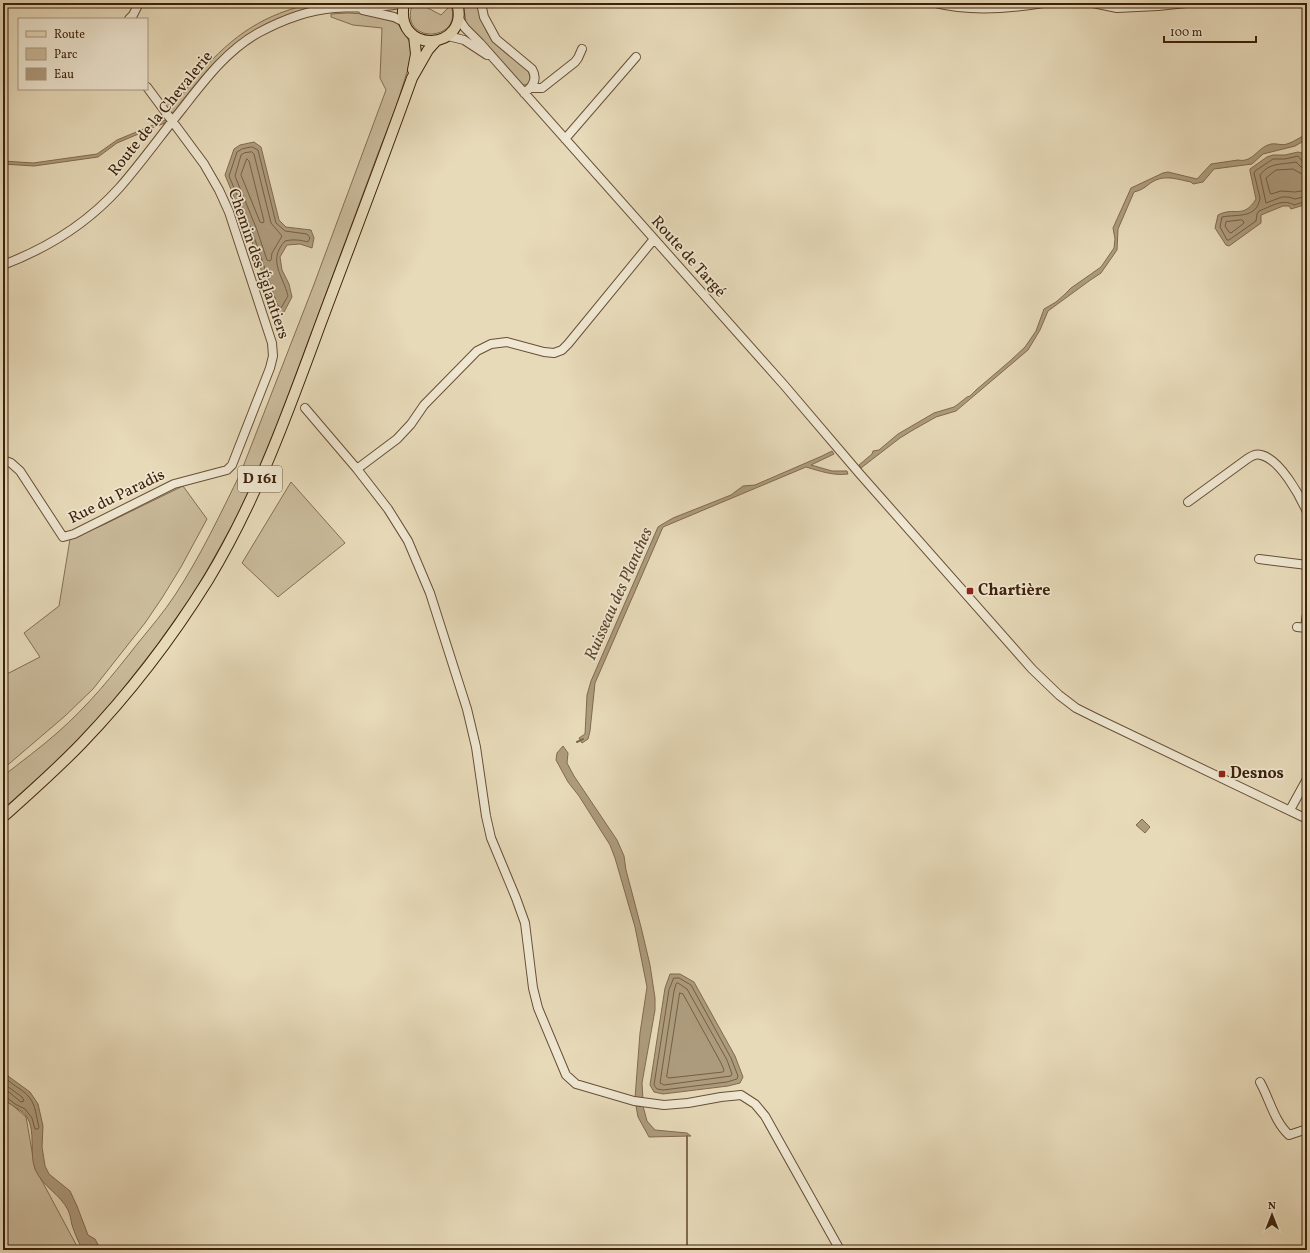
<svg xmlns="http://www.w3.org/2000/svg" width="1310" height="1253" viewBox="0 0 1310 1253" font-family="Vollkorn,serif">
<style>
.green{fill:#cabb9b;stroke:#846e52}
.water{fill:#ad9b7d;stroke:#806a4f}
.lines{fill:none;stroke-linecap:round;stroke-linejoin:round}
.shore{stroke:#755e43;stroke-width:1}
.stream{stroke:#806a4f;stroke-width:2}
.minor-casing{stroke:#684f35;stroke-width:10}
.major-casing{stroke:#3d2109;stroke-width:12}
.minor{stroke:#efe7d2;stroke-width:8}
.major{stroke:#e7dab9;stroke-width:10}
.poi-dot{fill:#8f2418;stroke:#efe7d2;stroke-width:1.5}
.labels{text-anchor:middle;dominant-baseline:central;stroke-width:3.5;stroke-linejoin:round;paint-order:stroke}
.shield{fill:#efe7d2;stroke:#725c45;stroke-width:1}
.shield-label{font-size:15px;font-weight:bold;fill:#3d2109}
.street-label{font-size:16px;fill:#3d2109;stroke:#efe7d2}
.poi-label{font-size:16px;font-weight:bold;fill:#3d2109;stroke:#efe7d2;text-anchor:start}
.water-label{font-size:17px;font-style:italic;fill:#5f462c;stroke:#efe7d2}
</style>
<rect width="100%" height="100%" fill="#e7dab9"/>
<filter id="stains"><feTurbulence type="fractalNoise" baseFrequency=".005" numOctaves="4"/><feColorMatrix values="0 0 0 0 .2 0 0 0 0 .09 0 0 0 0 .02 0 0 0 .5 -.17"/></filter>
<radialGradient id="worn" r=".72"><stop offset=".6" stop-color="#630" stop-opacity="0"/><stop offset="1" stop-color="#630" stop-opacity=".3"/></radialGradient>
<path class="green" d="M314 3H348C296 8 253 24 216 61 200 77 187 95 173 113L169 112 162 101 176 102 188 87 197 70 200 73C233 35 264 14 314 3Z
M413 3H430L426 7 441 15 451 5C464 44 396 44 413 3Z
M463 3H477L482 21 488 34 528 71 531 79 529 84 524 85 521 84 468 25 466 22Z
M348 13 365 14 395 22 399 25 411 44 412 56 396 107 377 156 280 418 258 473 234 522 206 572 191 597 157 645 118 695 97 720 57 761 3 809V776C21 762 40 748 57 733 88 706 113 675 138 643 151 627 164 612 175 595 200 557 221 513 241 472L313 287 386 90 380 78 382 28 353 25 331 17V14Z
M291 482 345 543 278 597 242 563Z
M183 486 207 519 181 567 162 598 145 623 93 689 65 716 3 769V676L40 657 24 633 59 606 70 539 103 525Z
M3 1097 26 1117 35 1168 79 1250H3Z"/>
<path class="water" d="M165 120 167 122 117 143 98 157 34 166 3 164V161L33 163 97 154 117 140Z
M1307 134V139L1295 146 1263 154 1252 164 1214 169 1203 182 1193 184 1191 182C1180 180 1167 175 1156 180 1147 184 1146 189 1134 192L1118 229 1117 250 1101 273 1089 281 1048 311 1040 330 1028 350 956 411 936 417 913 430 900 438 861 468 859 465 872 454 873 451 879 450 898 434 934 413 954 407 957 405 967 397 970 396 976 390 1010 361 1025 347 1036 331 1044 309 1056 302 1064 295 1071 288 1101 267 1114 248 1115 239 1113 228 1131 188 1163 173 1168 172 1197 179 1211 164 1238 160C1252 163 1257 149 1268 145 1274 142 1281 146 1287 144 1294 142 1300 137 1307 134Z
M254 142 261 147 279 220 286 227 311 230 314 238 312 248 300 244 287 245 280 257 282 270 289 284 292 297 284 312 278 313 273 306 249 233 225 175 234 149 240 145Z
M1298 152 1302 153 1307 163V204L1291 209 1289 206H1283L1261 215V223L1229 246 1226 245 1215 228 1218 215C1235 206 1243 220 1256 199L1250 171V169L1267 157 1273 155H1285Z
M832 451 834 454 811 465 832 471H847L848 474C833 476 820 471 806 467L663 527 595 683 590 731 588 739 582 743 579 738 585 734 587 695 591 681 658 527 661 525 673 518 731 495 743 486 755 485 822 456Z
M563 746 568 753 567 763 574 776 617 840 624 856 626 870 641 927 650 965 655 998V1010L642 1083 643 1100 635 1098 640 1033 647 987 635 927 615 858 610 845 579 796 568 782 556 760 557 753Z
M1142 819 1150 827 1145 833 1136 825Z
M670 974H680L694 982 735 1056 743 1077 740 1083 728 1086 663 1094 654 1092 650 1085 665 988Z
M3 1056 5 1068 8 1076 30 1092 38 1104 43 1126 42 1147 45 1166 49 1174 70 1191 77 1206 88 1235 95 1239 101 1250H83C78 1242 75 1234 72 1225 71 1220 70 1214 68 1210 60 1194 42 1186 35 1169 29 1153 36 1132 27 1117 22 1109 10 1106 3 1098Z
M636 1106H643L647 1121 655 1130 687 1133 691 1136 649 1137 638 1117Z"/>
<g class="lines">
<path class="shore" d="M252 147 258 150 276 223 285 231 307 234 310 238 308 242C300 240 294 239 285 241 267 261 283 275 288 296L281 308 277 304 252 231 229 176 237 152 242 149Z
M252 152 254 154 271 223 282 236 272 253 271 260 270 261 267 260 257 230 235 176 241 155 244 153Z
M247 159 249 161 264 221 263 223 260 222 241 175Z
M1307 163 1303 162 1298 156 1285 159H1273L1255 171 1254 173 1260 198C1257 219 1237 214 1222 217L1220 227 1227 240H1229L1256 221 1257 214 1259 211C1270 207 1283 198 1294 205L1307 201
M1307 168 1301 167 1296 162C1281 165 1270 162 1260 175L1266 203 1282 197H1289L1295 199 1307 196
M1307 174 1300 173 1293 169 1276 170 1266 178 1270 193 1271 194 1281 191 1295 192 1307 190
M1242 220 1244 222 1243 224 1231 233 1229 232 1225 226 1226 222Z
M674 978H679L691 985 731 1058 738 1076 737 1079 727 1082 663 1090 657 1089 654 1085 669 990Z
M678 983 687 989 727 1060 732 1074 731 1076 664 1085 660 1083 674 991 676 984Z
M680 993 683 994 721 1063 724 1070 723 1072 669 1078 667 1077Z
M3 1074C8 1084 22 1088 29 1097 36 1105 36 1117 39 1127L38 1129H35L32 1118 25 1109 15 1104 6 1097 3 1096
M3 1083 22 1097 24 1101 21 1102 9 1092 3 1091"/>
<path class="stream" d="M577 742 583 739
M687 1136V1250"/>
<defs>
<path id="minor" d="M481 3 484 17 496 39 532 69C538 79 533 87 524 93
M935 3C970 12 1008 9 1043 3
M1093 3 1117 8 1158 6 1186 3
M363 10 394 17 404 22
M129 19 133 15 139 3
M459 19 465 28 480 43 784 385 859 473 1032 669 1059 695 1076 708 1096 718 1307 819
M448 36 464 40 487 55
M532 88H542L575 62 578 58 582 49
M565 139 636 57
M3 265C48 248 88 223 120 187 142 162 161 135 182 109 204 81 226 51 258 33 282 20 308 10 335 8 357 6 384 9 404 3
M305 408 357 469 388 509 408 541 430 593 467 709 476 747 486 816 491 838 516 898 525 923 533 988 538 1008 566 1075 576 1084 634 1101 664 1105 688 1103 721 1097 741 1095 755 1104 765 1116 840 1250
M3 460 11 463 20 471 63 537 74 534 174 484 227 470 232 465 270 368 273 356 272 343 229 212 219 190 204 164 147 87
M357 469 397 439 411 424 424 405 477 351 491 344 507 342 544 352 554 353 562 350 568 344 654 239
M1188 502 1247 459C1251 456 1256 453 1261 455 1280 459 1300 496 1307 512
M1259 559 1307 565
M1297 627 1307 628
M1305 628 1307 614
M1290 810 1307 779
M1260 1082C1270 1100 1274 1121 1289 1135L1307 1129"/>
<path id="major" d="M404 3C393 56 471 51 457 3
M413 70 416 54 414 36
M3 817C30 793 57 769 82 743 129 694 172 638 208 580 256 501 287 415 319 328 350 245 382 162 412 78L428 50 436 41"/>
</defs>
<use href="#minor" class="minor-casing"/>
<use href="#major" class="major-casing"/>
<use href="#minor" class="minor"/>
<use href="#major" class="major"/>
</g>
<g class="poi-dot">
<rect x="966" y="587" width="8" height="8" rx="2"/>
<rect x="1218" y="770" width="8" height="8" rx="2"/>
</g>
<g class="labels">
<rect class="shield" x="238" y="466" width="44" height="26" rx="3"/>
<g class="shield-label">
<text x="260" y="479">D 161</text>
</g>
<g class="street-label">
<text transform="translate(161 114) rotate(-51)">Route de la Chevalerie</text>
<text transform="translate(688 257) rotate(48)">Route de Targé</text>
<text transform="translate(258 264) rotate(71)">Chemin des Églantiers</text>
<text transform="translate(117 497) rotate(-26)">Rue du Paradis</text>
</g>
<g class="poi-label">
<text x="978" y="591">Chartière</text>
<text x="1230" y="774">Desnos</text>
</g>
<g class="water-label">
<text transform="translate(619 594) rotate(-66)">Ruisseau des Planches</text>
</g>
</g>
<rect width="1310" height="1253" fill="none" stroke="#e7dab9" stroke-width="16"/>
<rect x="4" y="4" width="1302" height="1245" fill="none" stroke="#3d2109" stroke-width="2"/>
<rect x="8" y="8" width="1294" height="1237" fill="none" stroke="#3d2109"/>
<rect x="18" y="18" width="130" height="72" fill="#efe7d2" stroke="#a89882"/>
<rect x="26" y="31" width="20" height="6" fill="#e7dab9" stroke="#a89882"/>
<text x="54" y="38" font-size="12" fill="#3d2109">Route</text>
<rect x="26" y="48" width="20" height="12" fill="#cabb9b" stroke="#a89882"/>
<text x="54" y="58" font-size="12" fill="#3d2109">Parc</text>
<rect x="26" y="68" width="20" height="12" fill="#ad9b7d" stroke="#a89882"/>
<text x="54" y="78" font-size="12" fill="#3d2109">Eau</text>
<g transform="translate(1272 1215)" stroke="#efe7d2" stroke-width="3" paint-order="stroke">
<path d="M0-3L7 15L0 10L-7 15Z" fill="#3d2109"/>
<text y="-6" font-size="11" font-weight="bold" text-anchor="middle" fill="#3d2109">N</text>
</g>
<path d="M1164 36v6h92v-6" fill="none" stroke="#3d2109" stroke-width="2"/>
<text x="1170" y="36" font-size="12" fill="#3d2109" stroke="#efe7d2" stroke-width="3" paint-order="stroke">100 m</text>
<rect width="100%" height="100%" filter="url(#stains)"/>
<rect width="100%" height="100%" fill="url(#worn)"/>
</svg>
